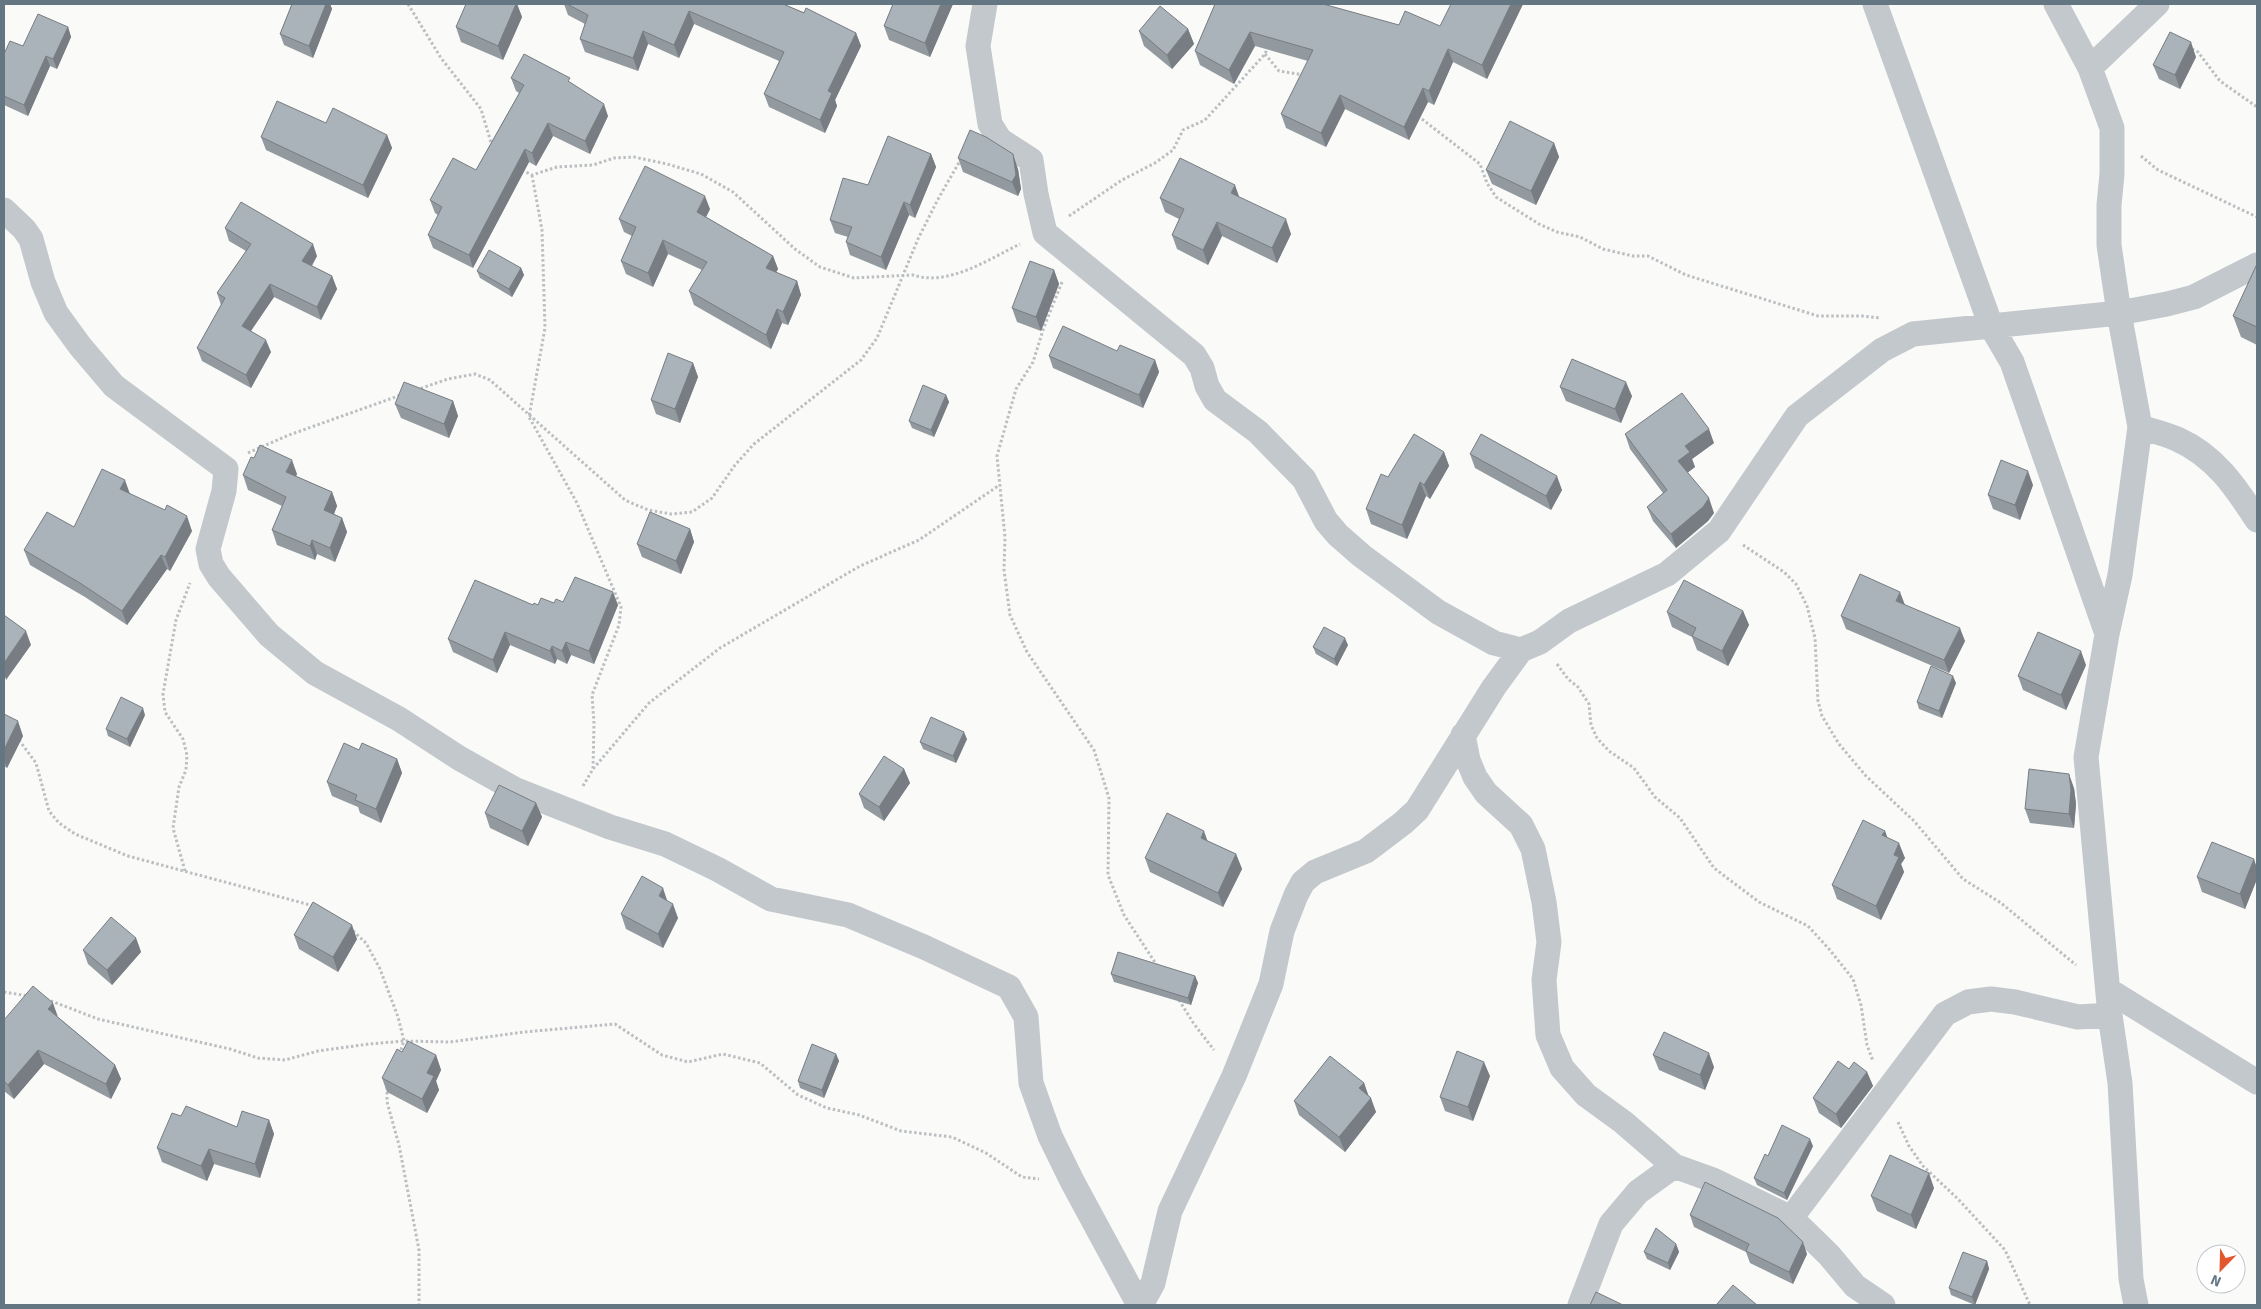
<svg xmlns="http://www.w3.org/2000/svg" width="2261" height="1309" viewBox="0 0 2261 1309" font-family="Signika,sans-serif">
<style>
.lines{fill:none;stroke-linecap:round;stroke-linejoin:round}
.path{stroke:#bbbfc2;stroke-width:3;stroke-dasharray:2.5 2.5;stroke-linecap:butt}
.street{stroke:#c3c8cc;stroke-width:25}
.wall{fill:#929a9f}
.shaded-wall{fill:#777d82}
.building{fill:#aab3b9;stroke:#777d82}
</style>
<rect width="100%" height="100%" fill="#fafaf8"/>
<g class="lines">
<path class="path" d="M408 4 441 58 481 109 492 146
M2192 49 2198 52 2220 81 2257 107
M1265 54 1279 71 1304 75
M1418 116 1480 164 1487 183 1496 197 1539 224 1557 232 1580 237 1603 249 1633 256H1648L1686 275 1818 316H1862L1881 318
M2141 156 2158 170 2257 217
M522 170 532 175 557 167 593 165 614 158 634 157 667 164 701 174 733 192 795 249 820 267 854 278 913 275C948 287 989 259 1020 244
M532 175 542 230 545 328 529 417 577 503 621 607 619 625 592 695 594 723 593 769
M1069 216 1122 180 1155 163 1173 150 1183 130 1205 120 1265 54 1268 47
M1062 282 1044 327 1033 362 1016 389 997 456 1005 537 1004 570 1010 615 1027 652 1094 750 1109 798 1108 875 1124 915 1158 967
M416 390 448 379 475 374 490 380 625 500 648 510 671 514 692 512 712 498 735 465 754 444 861 360 877 338 918 239 937 201 961 159
M248 453 289 435 401 395
M1743 545 1784 572 1796 584 1807 606 1815 638 1818 701 1822 716 1839 744 1866 776 1914 821 1963 879 2001 903 2076 965
M1557 664 1568 679 1578 687 1589 704 1591 725 1597 738 1609 751 1634 768 1655 797 1680 818 1714 868 1759 902 1808 926 1829 949 1853 979 1861 1005 1867 1045 1873 1061
M19 740 36 763 49 811 59 823 75 834 128 856 314 906
M583 786 593 769 649 703 720 648 860 566 919 540 998 486
M185 871 173 828 179 787 186 770 187 755 183 739 165 712 163 694 176 620 190 583
M353 931 366 943 380 969 398 1017 404 1041 399 1055
M4 992 28 996
M46 999 98 1019 230 1049 258 1058 285 1060 318 1051 369 1044 404 1041 450 1042 524 1032 615 1024 662 1055 688 1062 723 1054 760 1063 798 1095 827 1108 859 1115 901 1131 952 1137 986 1153 1022 1177 1039 1179
M1179 1000 1194 1024 1214 1050
M387 1087V1102L399 1145 419 1250V1305
M1898 1122 1909 1146 1923 1166 1958 1199 2005 1250 2030 1305"/>
<path class="street" d="M985 4 978 46 990 124 1000 140 1031 160 1036 194 1045 233 1194 355 1202 368 1207 386 1215 400 1258 432 1304 479 1326 521 1338 535 1362 556 1438 612 1494 643 1521 650
M1875 4 1991 326 2012 362 2107 634
M2056 4 2090 68 2112 128V174L2109 205V245L2119 313 2140 427 2120 575 2107 634 2086 757 2110 1015 2120 1083 2131 1279 2136 1305
M2090 68 2157 4
M4 210 24 229 31 239 43 282 56 313 80 346 114 386 226 469 224 491 208 549 211 564 219 577 269 635 315 673 399 719 459 758 516 790 610 827 665 844 717 869 771 899 848 915 924 947 1009 987 1026 1017 1031 1083 1050 1136 1072 1181 1139 1305
M2140 427C2153 431 2166 434 2177 439 2215 456 2235 486 2257 520
M1463 735 1468 760 1475 777 1486 793 1521 825 1533 849 1544 902 1549 942 1544 980 1548 1035 1562 1068 1586 1095 1623 1122 1674 1166 1713 1180 1791 1218 1829 1255 1855 1286 1883 1305
M2108 990 2257 1082
M1791 1218 1945 1014 1968 1002 1991 999 2015 1002 2078 1017 2110 1015
M1141 1305 1153 1283 1170 1211 1234 1076 1271 984 1282 931 1296 895 1303 882 1315 872 1366 851 1403 823 1417 810 1494 687 1521 650 1540 642 1569 621 1667 574 1719 531 1797 416 1882 350 1913 334 2119 313 2167 304 2194 297 2257 265
M1580 1305 1611 1224 1638 1192 1674 1166"/>
</g>
<path class="wall" d="M292 4H330L332 9 313 58 284 45 280 34Z
M466 4H517L522 17 503 60 461 42 456 27Z
M564 4H783L856 33 861 46 835 100 837 106 825 133 769 107 764 94 779 61 694 24 679 58 648 44 638 71 585 52 580 39 585 24 568 15Z
M893 4H953L930 57 889 40 884 26Z
M1215 4 1399 25 1440 26 1523 4 1487 79 1453 62 1434 105 1428 102 1409 140 1345 109 1326 147 1286 128 1281 114 1308 61 1255 46 1234 84 1200 65 1195 51Z
M68 27 71 37 57 69 50 66 28 116 4 105V54Z
M1188 29 1194 44 1172 69 1144 46 1139 31Z
M2196 57 2180 89 2159 79 2153 65Z
M511 78 572 84 608 116 590 154 553 136 536 166 529 162 473 268 433 248 428 235 438 215 435 213 430 200 476 170 519 93 516 91Z
M326 123 387 135 392 148 368 198 266 150 261 137Z
M1554 143 1559 157 1536 205 1492 184 1486 170Z
M931 154 936 167 915 218 909 215 886 270 850 255 846 242 848 237 835 233 830 220 868 185Z
M958 158 1018 169 1021 189 1018 196 963 172Z
M1160 198H1240L1291 234 1277 263 1222 236 1208 265 1177 249 1172 235 1179 219 1165 212Z
M710 209 706 217 773 256 778 269 776 272 797 281 801 295 788 325 782 323 771 349 694 305 689 291 702 270 668 254 653 287 626 274 621 261 632 236 624 232 619 219Z
M225 228 317 256 312 266 332 276 337 289 321 320 274 297 251 331 271 352 251 388 202 361 197 348 221 305 217 293 246 251 229 241Z
M2257 264V345L2241 337 2233 316Z
M521 268 524 275 512 297 480 278 477 271Z
M1054 270 1059 284 1041 331 1017 322 1012 308Z
M1117 351 1155 360 1159 372 1143 408 1053 368 1049 356Z
M693 363 698 377 680 423 656 414 651 400Z
M1560 387 1632 396 1621 423 1566 401Z
M946 395 949 402 934 437 912 428 909 421Z
M453 401 458 416 449 438 401 418 395 404Z
M1625 434 1714 443 1692 459 1695 467 1687 473 1714 513 1708 521 1676 548 1653 521 1647 507 1663 493 1630 449Z
M1444 452 1449 466 1430 499 1426 496 1407 539 1371 524 1366 509 1388 477Z
M1470 454 1562 490 1551 510 1475 468Z
M297 474 296 476 332 492 337 506 334 514 342 518 347 532 335 562 317 554 315 560 277 545 272 530 282 506 248 490 243 475Z
M2033 485 2020 520 1993 509 1988 495Z
M129 493 192 531 170 571 167 569 127 625 85 597 30 565 24 550 74 527Z
M690 529 694 542 681 574 642 557 637 544Z
M563 602 618 605 594 664 571 655 567 664 557 659 555 664 510 645 497 673 453 652 448 639 533 605Z
M1905 605 1965 641 1949 673 1846 629 1841 616Z
M1743 611 1749 625 1728 666 1697 650 1692 637 1672 627 1667 612Z
M1348 645 1337 666 1316 654 1313 647Z
M2086 665 2066 710 2023 690 2018 676Z
M1956 683 1942 718 1919 709 1917 702Z
M4 714 23 736 7 768 4 766Z
M145 715 130 747 108 736 106 729Z
M967 739 956 763 923 749 920 742Z
M359 750 397 759 402 773 381 823 360 813 358 807 332 796 327 782Z
M904 769 910 783 884 821 864 808 859 794Z
M2074 788 2076 804 2074 828 2030 823 2025 809Z
M536 803 542 817 528 846 490 828 485 813Z
M1885 831 1887 837 1905 858 1901 864 1904 872 1881 920 1837 899 1832 885Z
M1208 841 1236 854 1242 869 1223 907 1150 872 1145 858Z
M2257 868V879L2245 909 2202 892 2197 877Z
M621 914 678 918 663 948 626 929Z
M294 935 357 939 338 972 299 949Z
M136 938 141 952 112 985 88 964 83 950Z
M1111 974 1195 976 1198 983 1191 1005 1114 982Z
M58 1017 115 1065 121 1079 111 1099 44 1064 14 1099 4 1091V1020Z
M402 1052 436 1055 441 1070 436 1081 439 1090 427 1113 387 1092 382 1078Z
M836 1054 839 1061 824 1098 800 1088 798 1081Z
M1653 1055 1714 1067 1705 1090 1659 1070Z
M1849 1069 1867 1072 1873 1086 1841 1128 1819 1113 1813 1098Z
M1490 1076 1473 1121 1445 1111 1440 1097Z
M1364 1083 1368 1095 1376 1112 1345 1152 1299 1115 1294 1101Z
M181 1116 237 1127 269 1120 274 1134 260 1178 214 1164 207 1181 162 1162 157 1148Z
M1813 1146 1787 1200 1757 1185 1754 1178 1768 1156Z
M1934 1188 1916 1229 1877 1211 1871 1196Z
M1690 1215 1807 1254 1793 1284 1750 1263 1746 1252 1694 1227Z
M1676 1244 1679 1252 1670 1270 1647 1259 1644 1252Z
M1987 1261 1989 1269 1975 1305 1951 1295 1949 1288Z"/>
<path class="shaded-wall" d="M326 4H330L332 9 313 58 309 46Z
M516 4H517L522 17 503 60 498 46Z
M941 4H953L930 57 925 43Z
M1511 4H1523L1487 79 1482 65Z
M689 11 694 24 679 58 674 45Z
M68 27 71 37 57 69 53 59Z
M1188 29 1194 44 1172 69 1167 55Z
M643 31 648 44 638 71 633 58Z
M1250 32 1255 46 1234 84 1229 70Z
M856 33 861 46 835 100 837 106 825 133 820 120 828 91Z
M2191 42 2196 57 2180 89 2175 75Z
M1448 49 1453 62 1434 105 1429 91Z
M46 56 50 66 28 116 24 105Z
M1423 88 1428 102 1409 140 1404 127Z
M1340 95 1345 109 1326 147 1321 133Z
M604 104 608 116 590 154 585 141Z
M548 123 553 136 536 166 532 153Z
M387 135 392 148 368 198 363 185Z
M1554 143 1559 157 1536 205 1531 191Z
M525 149 529 162 473 268 469 255Z
M931 154 936 167 915 218 910 205Z
M1013 154 1018 169 1021 189 1018 196 1012 182Z
M1235 185 1240 199 1231 193Z
M705 196 710 209 702 225 697 212Z
M904 202 909 215 886 270 881 257Z
M1286 219 1291 234 1277 263 1272 248Z
M1217 222 1222 236 1208 265 1203 250Z
M663 240 668 254 653 287 648 273Z
M313 244 317 256 307 273 302 261Z
M773 256 778 269 771 281 766 268Z
M521 268 524 275 512 297 509 289Z
M1054 270 1059 284 1041 331 1036 317Z
M332 276 337 289 321 320 317 307Z
M797 281 801 295 788 325 783 312Z
M270 284 274 297 246 338 242 326Z
M777 309 782 323 771 349 766 335Z
M266 340 271 352 251 388 246 375Z
M1155 360 1159 372 1143 408 1139 395Z
M693 363 698 377 680 423 675 409Z
M1626 382 1632 396 1621 423 1615 409Z
M946 395 949 402 934 437 931 430Z
M453 401 458 416 449 438 444 424Z
M1709 429 1714 443 1692 459 1695 467 1683 476 1678 461 1685 446Z
M1444 452 1449 466 1430 499 1424 485Z
M292 460 297 474 291 486 286 472Z
M2028 471 2033 485 2020 520 2015 505Z
M1557 476 1562 490 1551 510 1546 496Z
M125 480 130 494 120 489Z
M1420 482 1426 496 1407 539 1402 525Z
M332 492 337 506 330 524 324 510Z
M1709 498 1714 513 1708 521 1676 548 1671 534Z
M187 516 192 531 170 571 165 557Z
M342 518 347 532 335 562 330 548Z
M690 529 694 542 681 574 676 561Z
M312 540 317 554 315 560 310 546Z
M161 555 167 569 127 625 122 611Z
M613 592 618 605 594 664 589 651Z
M1900 592 1905 605 1896 601Z
M1743 611 1749 625 1728 666 1722 651Z
M1960 628 1965 641 1949 673 1944 660Z
M26 631 31 645 6 680 4 673V663Z
M505 632 510 645 497 673 493 660Z
M1345 638 1348 645 1337 666 1334 659Z
M566 642 571 655 567 664 562 651Z
M552 646 557 659 555 664 550 651Z
M2081 651 2086 665 2066 710 2061 695Z
M1953 676 1956 683 1942 718 1939 711Z
M143 708 145 715 130 747 127 739Z
M18 721 23 736 7 768 4 759V750Z
M964 732 967 739 956 763 953 756Z
M397 759 402 773 381 823 376 809Z
M904 769 910 783 884 821 879 807Z
M2069 774 2074 788 2076 804 2074 828 2069 814Z
M536 803 542 817 528 846 522 831Z
M1204 831 1209 845 1201 838Z
M1885 831 1890 845 1882 835Z
M1899 843 1905 858 1901 864 1904 872 1881 920 1876 906 1894 855Z
M1236 854 1242 869 1223 907 1218 893Z
M2254 859 2257 868V879L2245 909 2240 894Z
M663 888 668 903 659 896Z
M673 904 678 918 663 948 658 934Z
M352 925 357 939 338 972 333 957Z
M136 938 141 952 112 985 107 970Z
M1195 976 1198 983 1191 1005 1188 998Z
M53 1003 58 1017 48 1009Z
M38 1050 44 1064 14 1099 8 1085Z
M1709 1053 1714 1067 1705 1090 1700 1075Z
M836 1054 839 1061 824 1098 822 1090Z
M436 1055 441 1070 436 1081 439 1090 427 1113 422 1099 427 1073Z
M1484 1062 1490 1076 1473 1121 1468 1107Z
M115 1065 121 1079 111 1099 106 1084Z
M1867 1072 1873 1086 1841 1128 1836 1114Z
M1364 1083 1369 1097 1359 1088Z
M1371 1098 1376 1112 1345 1152 1339 1137Z
M269 1120 274 1134 260 1178 255 1164Z
M1810 1139 1813 1146 1787 1200 1784 1193Z
M209 1149 214 1164 207 1181 201 1166Z
M1929 1173 1934 1188 1916 1229 1911 1215Z
M1803 1242 1807 1254 1793 1284 1789 1272Z
M1676 1244 1679 1252 1670 1270 1668 1263Z
M1987 1261 1989 1269 1975 1305 1972 1297Z"/>
<path class="building" d="M292 4H326L309 46 280 34Z
M466 4H516L498 46 456 27Z
M567 4H783L804 13 806 8 856 33 828 91 832 93 820 120 764 94 784 52 689 11 674 45 643 31 633 58 580 39 588 15Z
M893 4H941L925 43 884 26Z
M1215 4H1323L1399 25 1405 11 1440 26 1451 4H1511L1482 65 1448 49 1429 91 1423 88 1404 127 1340 95 1321 133 1281 114 1313 50 1250 32 1229 70 1195 51Z
M1160 6 1188 29 1167 55 1139 31Z
M38 14 68 27 53 59 46 56 24 105 4 96V54L10 41 23 46Z
M2170 32 2191 42 2175 75 2153 65Z
M524 54 570 78 568 81 604 104 585 141 548 123 532 153 525 149 469 255 428 235 442 207 430 200 453 158 476 170 524 85 511 78Z
M277 101 326 123 333 108 387 135 363 185 261 137Z
M1510 121 1554 143 1531 191 1486 170Z
M970 130 986 137 1013 154 1016 175 1012 182 958 158Z
M888 136 931 154 910 205 904 202 881 257 846 242 852 227 830 220 843 178 868 185Z
M1180 158 1235 185 1231 193 1286 219 1272 248 1217 222 1203 250 1172 235 1184 209 1160 198Z
M645 166 705 196 697 212 773 256 766 268 797 281 783 312 777 309 766 335 689 291 707 262 663 240 648 273 621 261 636 227 619 219Z
M241 202 313 244 302 261 332 276 317 307 270 284 242 326 266 340 246 375 197 348 225 298 217 293 251 244 225 228Z
M489 250 521 268 509 289 477 271Z
M1030 261 1054 270 1036 317 1012 308Z
M2257 264V327L2233 316Z
M1063 326 1117 351 1120 345 1155 360 1139 395 1049 356Z
M668 353 693 363 675 409 651 400Z
M1572 359 1626 382 1615 409 1560 387Z
M404 382 453 401 444 424 395 404Z
M923 385 946 395 931 430 909 421Z
M1682 393 1709 429 1685 446 1690 452 1678 461 1709 498 1703 507 1671 534 1647 507 1667 490 1625 434Z
M1414 434 1444 452 1424 485 1420 482 1402 525 1366 509 1381 474 1388 477Z
M1481 434 1557 476 1546 496 1470 454Z
M260 445 292 460 286 472 332 492 324 510 342 518 330 548 312 540 310 546 272 530 286 497 243 475 251 457 254 458Z
M2001 460 2028 471 2015 505 1988 495Z
M102 469 125 480 120 489 165 510 167 505 187 516 165 557 161 555 122 611 80 583 24 550 47 512 74 527Z
M650 512 690 529 676 561 637 544Z
M1860 574 1900 592 1896 601 1960 628 1944 660 1841 616Z
M575 577 613 592 589 651 566 642 562 651 552 646 550 651 505 632 493 660 448 639 475 580 533 605 534 603 538 605 541 598 554 603 556 599 563 602Z
M1684 580 1743 611 1722 651 1692 636 1696 628 1667 612Z
M4 615 26 631 4 663Z
M1324 627 1345 638 1334 659 1313 647Z
M2038 632 2081 651 2061 695 2018 676Z
M1931 666 1953 676 1939 711 1917 702Z
M121 697 143 708 127 739 106 729Z
M4 714 18 721 4 750Z
M931 717 964 732 953 756 920 742Z
M344 743 359 750 362 743 397 759 376 809 355 800 357 795 327 782Z
M884 756 904 769 879 807 859 794Z
M2029 769 2069 774 2071 790 2069 814 2025 809Z
M499 785 536 803 522 831 485 813Z
M1167 813 1204 831 1201 838 1236 854 1218 893 1145 858Z
M1863 820 1885 831 1882 835 1899 843 1894 855 1899 857 1876 906 1832 885Z
M2212 842 2254 859 2240 894 2197 877Z
M642 876 663 888 659 896 673 904 658 934 621 914Z
M313 902 352 925 333 957 294 935Z
M111 917 136 938 107 970 83 950Z
M1118 952 1195 976 1188 998 1111 974Z
M33 986 53 1003 48 1009 115 1065 106 1084 38 1050 8 1085 4 1081V1020Z
M1664 1032 1709 1053 1700 1075 1653 1055Z
M408 1041 436 1055 427 1073 434 1076 422 1099 382 1078 397 1049 402 1052Z
M812 1044 836 1054 822 1090 798 1081Z
M1457 1051 1484 1062 1468 1107 1440 1097Z
M1330 1056 1364 1083 1359 1088 1371 1098 1339 1137 1294 1101Z
M1838 1061 1849 1069 1854 1062 1867 1072 1836 1114 1813 1098Z
M186 1106 237 1127 242 1111 269 1120 255 1164 209 1149 201 1166 157 1148 172 1113 181 1116Z
M1782 1125 1810 1139 1784 1193 1754 1178 1765 1154 1768 1156Z
M1890 1155 1929 1173 1911 1215 1871 1196Z
M1705 1182 1778 1218 1803 1242 1789 1272 1746 1251 1749 1244 1690 1215Z
M1656 1228 1676 1244 1668 1263 1644 1252Z
M1963 1252 1987 1261 1972 1297 1949 1288Z
M1733 1285 1757 1305H1719L1717 1304Z
M1596 1292 1623 1305H1590Z"/>
<rect width="2261" height="1309" fill="none" stroke="#657683" stroke-width="10"/>
<g transform="translate(2221 1269) rotate(203)"><circle r="24" fill="#ffffff" stroke="#c1c8cd"/>
<path d="M0-4L9 19L0 12L-9 19Z" fill="#e4572e"/>
<text y="-8" font-size="14" font-weight="bold" text-anchor="middle" fill="#657683">N</text>
</g>
</svg>
